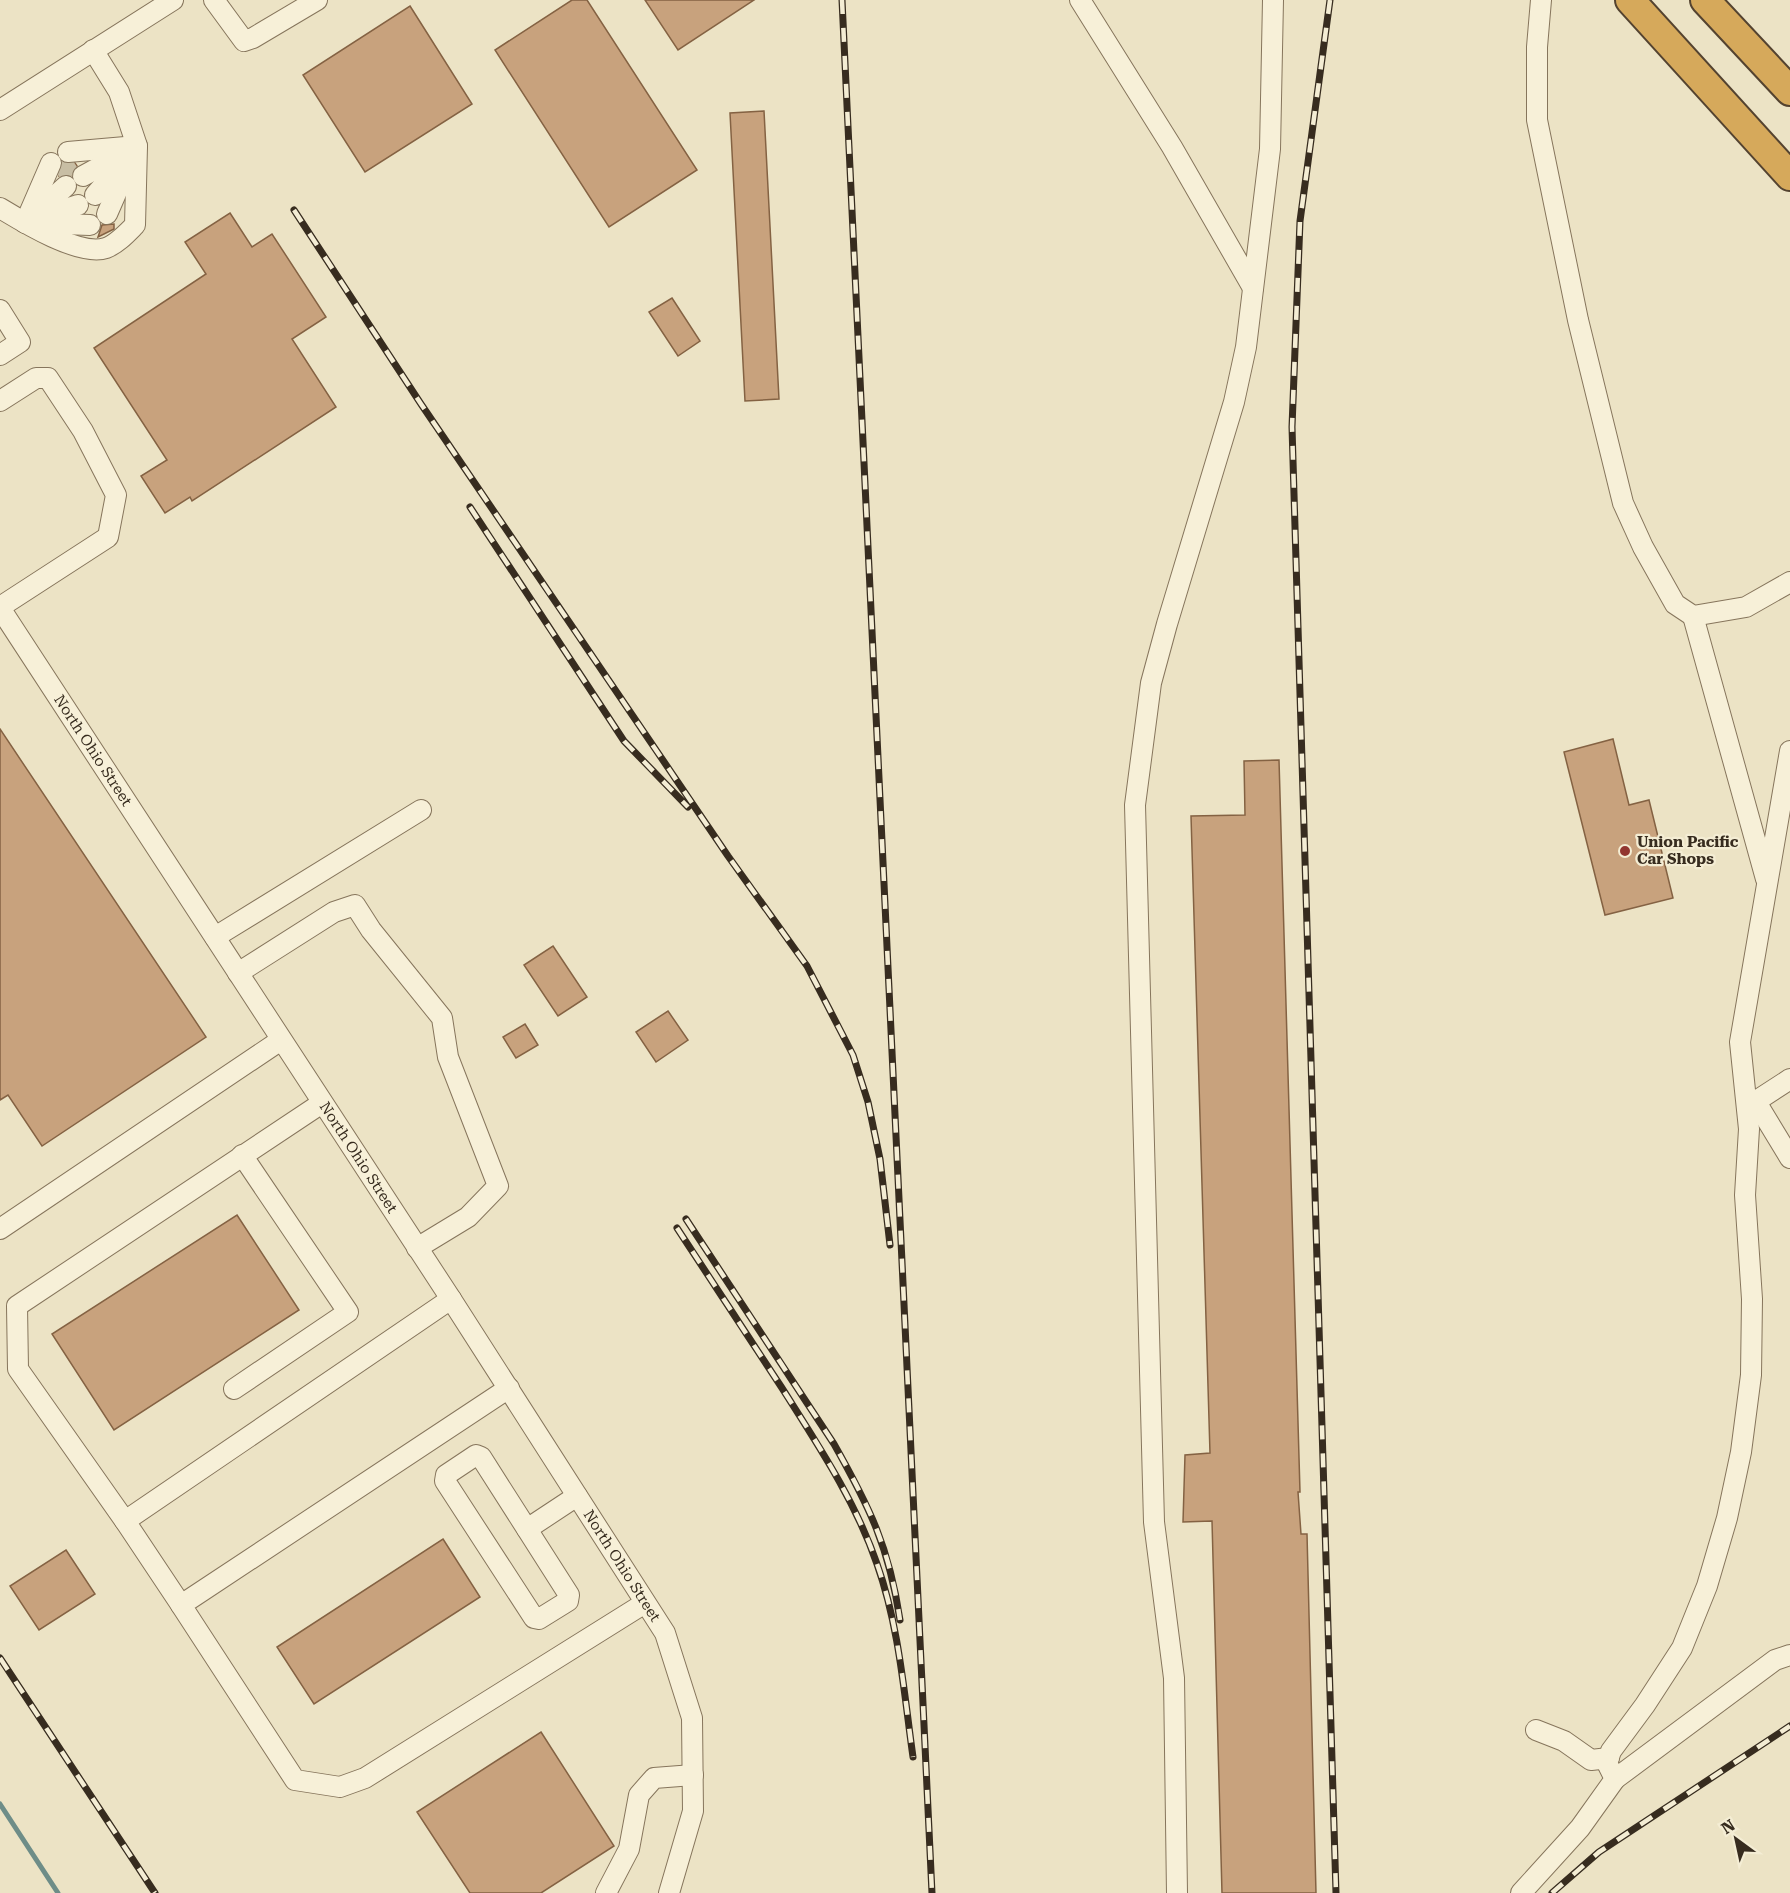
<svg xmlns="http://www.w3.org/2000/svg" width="1790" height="1893" viewBox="0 0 1790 1893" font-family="'Roboto Serif',serif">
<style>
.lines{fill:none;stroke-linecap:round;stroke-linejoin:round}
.stream{stroke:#6e8d88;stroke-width:5}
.building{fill:#c8a27d;stroke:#846243;stroke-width:1.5}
.minor-tunnel{stroke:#c8bea4;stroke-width:20;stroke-dasharray:20 10;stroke-linecap:butt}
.minor-casing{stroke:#86755c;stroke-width:22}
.highway-casing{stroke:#544330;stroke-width:32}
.minor{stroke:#f7f0d8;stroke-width:20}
.highway{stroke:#d6a95b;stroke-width:28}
.rail-casing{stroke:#372c1f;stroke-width:7}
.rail{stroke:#f4edd4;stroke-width:4.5;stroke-dasharray:14;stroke-linecap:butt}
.poi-dot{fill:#92362f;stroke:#f4edd4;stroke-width:2}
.labels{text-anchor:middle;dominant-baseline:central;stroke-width:4.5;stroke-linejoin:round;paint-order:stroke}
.street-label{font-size:15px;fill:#372c1f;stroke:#f4edd4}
.poi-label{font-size:15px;font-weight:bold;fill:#372c1f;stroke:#f4edd4;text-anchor:start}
</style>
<rect width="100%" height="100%" fill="#ece3c5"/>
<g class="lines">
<path class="stream" d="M0 1804 58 1893"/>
</g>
<path class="building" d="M572 0H587L697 170 609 227 495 50Z
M645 0H754L678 50Z
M410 6 472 104 365 172 303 75Z
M764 111 779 399 745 401 730 113Z
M63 163H75L77 166 71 175 59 176Z
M230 213 252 247 272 234 326 317 292 339 336 407 192 501 190 497 165 513 141 476 167 460 94 348 206 274 185 242Z
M114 224V229L98 237 102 225Z
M672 298 700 341 678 356 649 312Z
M0 729 206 1037 42 1146 8 1095 0 1100Z
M1613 739 1629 805 1649 800 1673 898 1605 915 1564 752Z
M1279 760 1300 1492H1298L1301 1534H1307L1316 1893H1222L1212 1521 1183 1522 1185 1455 1210 1453 1191 816 1245 815 1244 761Z
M553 946 587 997 558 1016 524 965Z
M668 1011 688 1040 656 1062 636 1032Z
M525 1024 538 1045 516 1058 503 1037Z
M237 1215 299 1310 114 1430 52 1334Z
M443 1539 480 1597 314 1704 277 1647Z
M66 1550 95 1594 39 1630 10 1586Z
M541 1732 614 1846 541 1893H470L417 1812Z"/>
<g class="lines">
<path class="minor-tunnel" d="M57 173 74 162"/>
<defs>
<g id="minor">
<path d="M214 0 244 41 253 38 317 0"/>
<path d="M1080 0 1172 147 1253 288"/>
<path d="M1541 0 1537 47V120L1578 320 1623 503 1643 547 1675 604 1693 616 1746 607 1790 582"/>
<path d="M0 110 173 0"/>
<path d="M68 152 137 146"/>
<path d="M83 176 127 152"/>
<path d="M95 195 124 162"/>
<path d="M0 208C23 222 80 257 106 248 117 244 127 233 135 225L137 146 119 92 93 50"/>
<path d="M107 214 132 157"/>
<path d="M32 217 66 186"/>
<path d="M39 218 78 205"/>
<path d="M25 223 51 163"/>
<path d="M34 223 90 225"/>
<path d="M0 310 20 342 0 355"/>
<path d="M0 401 36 378H48L83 431 116 495 108 537 0 607"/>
<path id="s1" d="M0 608 451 1299 665 1633 692 1718 693 1811 669 1893"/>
<path d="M1693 616 1766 879"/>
<path d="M215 937 421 810"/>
<path d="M238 973 334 912 355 905 371 930 442 1018 448 1057 498 1186 468 1217 417 1248"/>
<path d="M1756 1102 1790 1158"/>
<path d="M322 1103 17 1306 18 1369 125 1521 451 1299"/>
<path d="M1747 1107 1790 1079"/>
<path d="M0 1229 281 1040"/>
<path d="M509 1388 181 1605 295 1780 340 1787 365 1778 645 1603"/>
<path d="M234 1389 348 1312 242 1155"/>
<path d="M476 1455 481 1457 569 1595 568 1601 539 1619 534 1618 445 1481 446 1475Z"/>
<path d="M125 1521 181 1605"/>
<path d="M527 1529 577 1496"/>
<path d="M1536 1730 1564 1741 1591 1760 1609 1758"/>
<path d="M1615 1779 1775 1660 1790 1655"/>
<path d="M606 1893 629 1849 639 1795 654 1778 693 1775"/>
<path d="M1177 1893 1174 1678 1154 1522 1135 805 1151 683 1167 624 1234 402 1246 347 1270 149 1273 0"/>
<path d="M1521 1893 1580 1828 1615 1779 1607 1763 1611 1751 1645 1705 1682 1648 1707 1586 1727 1518 1741 1452 1751 1375 1752 1299 1745 1195 1749 1129 1740 1042 1790 751"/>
</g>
<path id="highway" d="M1630 0 1790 176
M1705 0 1790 91"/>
</defs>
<use href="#minor" class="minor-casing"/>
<use href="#highway" class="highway-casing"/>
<use href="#minor" class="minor"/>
<use href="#highway" class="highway"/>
<defs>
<path id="rail" d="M842 0 932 1893
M1330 0 1300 221 1292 427 1336 1893
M294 210 421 404 728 856 807 966 853 1055 868 1102 880 1159 890 1245
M470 507 624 741 688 807
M686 1219 834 1444C870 1508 889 1547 900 1620
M677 1228C712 1281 747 1335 782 1388 818 1445 855 1500 877 1564 899 1626 904 1693 913 1757
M0 1658 155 1893
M1552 1893 1599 1852 1790 1726"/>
</defs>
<use href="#rail" class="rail-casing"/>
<use href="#rail" class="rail"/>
</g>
<circle class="poi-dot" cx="1625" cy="851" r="6"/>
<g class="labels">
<g class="street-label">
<text stroke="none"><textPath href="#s1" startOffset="170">North Ohio Street</textPath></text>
<text stroke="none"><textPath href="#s1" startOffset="656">North Ohio Street</textPath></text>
<text stroke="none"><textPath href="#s1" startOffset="1142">North Ohio Street</textPath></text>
</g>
<g class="poi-label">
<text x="1637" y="842">Union Pacific<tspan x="1637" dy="17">Car Shops</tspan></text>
</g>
</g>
<g transform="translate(1736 1839) rotate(327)" stroke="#f4edd4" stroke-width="4.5" paint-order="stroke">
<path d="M0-4.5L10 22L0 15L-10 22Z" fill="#372c1f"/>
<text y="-9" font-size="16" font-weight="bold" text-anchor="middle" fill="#372c1f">N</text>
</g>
</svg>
